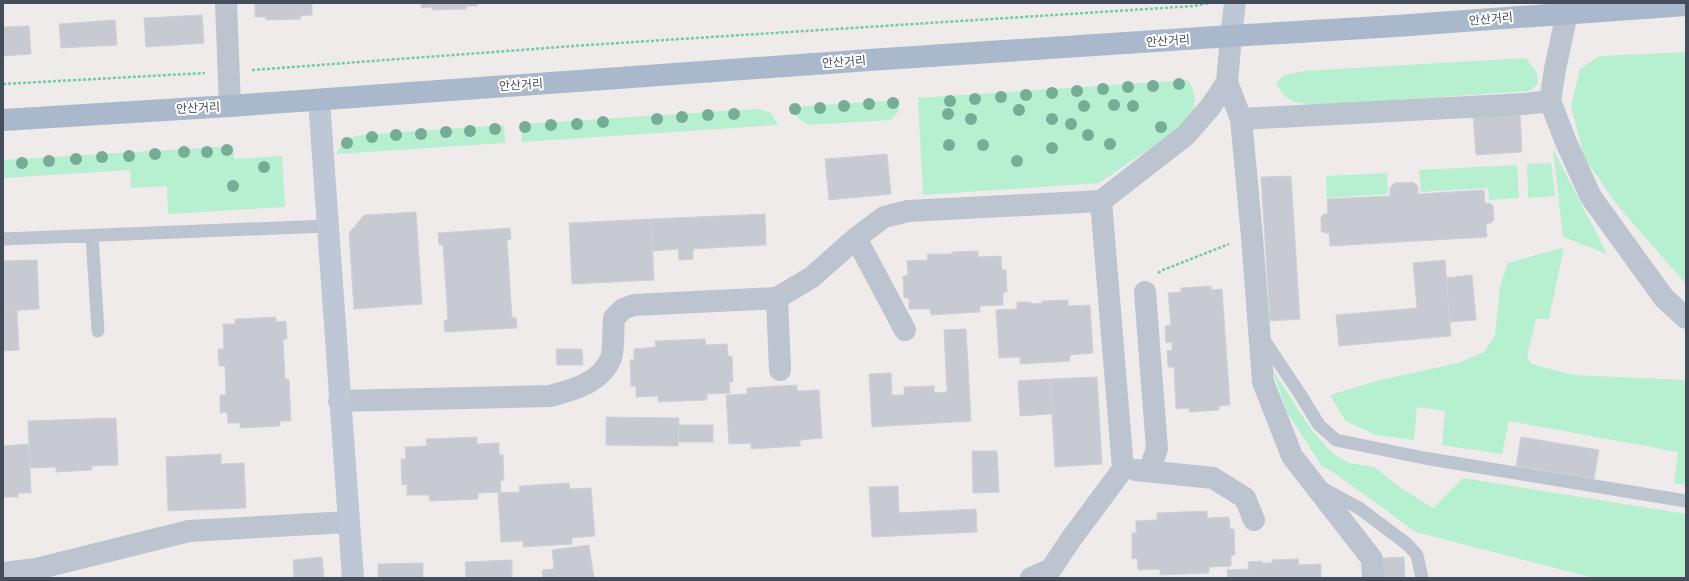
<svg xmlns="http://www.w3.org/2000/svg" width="1689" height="581" viewBox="0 0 1689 581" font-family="'Fira Sans Condensed','Noto Sans KR',sans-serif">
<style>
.green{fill:#b7efd1}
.building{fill:#c8cad1;stroke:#cfd1d8}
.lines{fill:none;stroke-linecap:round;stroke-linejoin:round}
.path{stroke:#6fcda6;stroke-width:2.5;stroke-dasharray:3 2;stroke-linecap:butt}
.lane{stroke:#bcc5cf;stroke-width:13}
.street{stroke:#bcc5cf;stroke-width:22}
.secondary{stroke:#bdc7d6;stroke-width:22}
.primary{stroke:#aab8cc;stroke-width:22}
.tree{fill:#77ad96}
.labels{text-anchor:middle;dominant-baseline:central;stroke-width:4;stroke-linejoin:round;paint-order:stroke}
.street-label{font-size:12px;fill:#444d59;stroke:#fff}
</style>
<rect width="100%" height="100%" fill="#efebeb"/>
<path class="green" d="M1686 52V284L1617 205 1584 157 1571 106 1580 69 1600 56Z
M1526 58 1537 73 1538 84 1529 91 1320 105C1298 103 1288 105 1276 84L1284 75 1304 71Z
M1187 80C1197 91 1195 106 1192 120L1099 183 923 195 918 98Z
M900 100 898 112 891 120 808 125 798 118 791 107Z
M758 109 771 113 778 125 522 142 521 124Z
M504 125 505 143 337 154C341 142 348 137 360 135Z
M233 146 234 159 282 156 285 207 168 214 167 186 131 188 130 170 3 178V160Z
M1553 149 1607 254 1563 237Z
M1551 163 1555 196 1528 198 1527 164Z
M1517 165 1519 198 1489 200 1488 188 1421 192 1419 170Z
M1387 173 1388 194 1327 198 1326 176Z
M1564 247 1549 319H1536L1527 355 1531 364 1573 375 1686 380V485L1674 483 1678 452 1509 421 1502 454 1442 445 1445 411 1417 407 1414 440 1376 435 1346 421 1330 395 1376 381 1458 363 1484 352 1495 336 1500 286 1508 263Z
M1272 369 1311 429 1332 453 1349 463 1374 467 1404 490 1433 508 1463 478 1686 514V578H1594L1416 532 1337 475 1321 465 1287 412Z"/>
<path class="building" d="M255 3H312V15L300 16 301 19 266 20V17H255Z
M421 3H477L478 6H466V9L432 10V7L421 8Z
M202 15 204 43 146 47 144 18Z
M115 20 117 45 61 48 59 24Z
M29 26 31 54 3 56V27Z
M1520 111 1522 152 1476 155 1473 114Z
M887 154 891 194 829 200 825 159Z
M1291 176 1300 319 1270 321 1261 177Z
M1413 182 1418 186V194L1484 190 1485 204 1490 203 1493 206 1494 220 1491 223 1486 224 1487 237 1330 246 1329 233H1325L1321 231V217L1324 214H1328L1327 199 1390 196V188L1394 183Z
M416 212 422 304 354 309 349 233 364 215Z
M765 214 766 245 693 249V259L679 260 678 249 653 251 651 219Z
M651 219 654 280 572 284 569 223Z
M510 228 511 239 507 240 512 318 516 317 517 328 445 332 444 320H448L443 245H439L438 233Z
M978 251V257L1001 256 1002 270H1006L1007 292 1003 293V305L980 306V312L931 315 930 309H909V298H904L903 276 908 275 907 261 928 260 927 254H952V252Z
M37 260 39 309 3 311V261Z
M1445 260 1451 336 1339 346 1336 315 1417 308 1413 263Z
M1472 275 1476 320 1450 322 1446 278Z
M1211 286V290L1222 289 1230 405 1219 406V410L1189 412V408L1176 409 1174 367H1168L1167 351 1172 350V342L1166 343 1165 326 1171 325 1168 293 1181 292V288Z
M1068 300V306L1090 305 1093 353 1070 355V361L1020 364V357L999 358 996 310 1017 309V302H1031V304L1042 303V301Z
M17 310 19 350 3 351V311Z
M276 317V322L286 321 287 339H283L285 379H289L291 421H280V426L240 428V423H228L227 412 220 413V395H226L225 366H219L218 349H224L223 324H235V319Z
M966 329 971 421 872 427 869 374 891 373 892 395H904V387L934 386V393L947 392 944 330Z
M705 339 706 345 727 344 728 356H732L733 382H729L730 393 707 394V400L658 402V396L636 397V386H631L630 360H634V349L656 347 655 341Z
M556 349H582L583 365H557Z
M1097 377 1102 464 1055 467 1050 379Z
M1050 379 1052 414 1020 416 1018 381Z
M797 385V391L819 390 822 438 800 440V446L751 449V443L729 444 726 395 747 394V388Z
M606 417 679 418 678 446 606 445Z
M116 418 118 465 92 466V470L56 472V467L30 468 28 421Z
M679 425H713V442H678Z
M477 437V444L499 443V455H503L504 480 500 481 501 492 478 493V499L430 501 429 495H407V484L402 485 401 459H406L405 447 427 446 426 439Z
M1521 437 1599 450 1594 479 1516 466Z
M29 444 31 493H18V497H3V446Z
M972 451H997L999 492 973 493Z
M221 454V464L244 463 246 508 168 511 166 457Z
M569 483 570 489 591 488 595 536 572 538V544L523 547V541L501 542 498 493 520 492 519 486Z
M898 486 899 513 976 509 977 532 872 537 869 487Z
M1207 511V518L1229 517 1230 529H1234L1235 555H1231V566L1209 567V573L1160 575V569L1138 570 1137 558 1132 559V533H1136V521L1157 520V513Z
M589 545 594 578H543L542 570 554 569 552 550Z
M322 557 324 578H294L293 560Z
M1404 557 1405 578H1384L1383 558Z
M1298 559 1299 565 1321 564V578H1228L1227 570 1249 569 1248 562 1262 561V563H1272V560Z
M512 560V578H466L465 562Z
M423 563V578H378V564Z"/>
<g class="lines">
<path class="path" d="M252 70 587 45 1194 6 1209 3
M3 84 205 73
M1158 273 1163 270 1229 244"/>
<path class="lane" d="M92 236 98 331
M3 239 327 226
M1262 337 1300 394 1319 425 1336 440 1424 458 1686 501
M1322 488 1359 508 1407 544 1417 555 1422 578"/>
<path class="street" d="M226 3 230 106
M1231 36 1227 82 1241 119 1524 104 1550 101 1555 69 1567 13
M1550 101 1566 142 1591 197 1664 298 1686 318
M1241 119 1252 237 1263 382 1292 456 1372 559 1373 578
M856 238 905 330
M1145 292 1157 449 1149 471
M777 298 780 370
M339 401 550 396C573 390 601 383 611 358 614 351 613 327 614 318L623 309 634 305 777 298 812 277 856 238 884 217 908 211 1101 201 1186 135 1211 106 1227 82
M1136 470 1213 478 1245 498 1254 520
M3 573 36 569 189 531 348 522
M1031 578 1051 569 1071 539 1123 469 1101 201"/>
<path class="secondary" d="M1231 36 1235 3
M319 100 353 578"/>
<path class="primary" d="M3 120 230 106 869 60 1231 36 1396 26 1686 5"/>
</g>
<g class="tree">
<circle cx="1179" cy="84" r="6"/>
<circle cx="1153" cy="86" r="6"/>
<circle cx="1128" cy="87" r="6"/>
<circle cx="1103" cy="89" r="6"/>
<circle cx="1077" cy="91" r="6"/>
<circle cx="1052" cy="93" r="6"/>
<circle cx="1026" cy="95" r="6"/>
<circle cx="1001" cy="97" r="6"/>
<circle cx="975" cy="99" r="6"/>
<circle cx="950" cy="101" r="6"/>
<circle cx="893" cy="103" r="6"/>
<circle cx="869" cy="104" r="6"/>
<circle cx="1114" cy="105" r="6"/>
<circle cx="844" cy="106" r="6"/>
<circle cx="1084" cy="106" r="6"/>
<circle cx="1133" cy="106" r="6"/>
<circle cx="820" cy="108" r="6"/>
<circle cx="795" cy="109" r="6"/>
<circle cx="1019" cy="110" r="6"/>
<circle cx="734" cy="114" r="6"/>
<circle cx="948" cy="114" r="6"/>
<circle cx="708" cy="115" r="6"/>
<circle cx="682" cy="117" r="6"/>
<circle cx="657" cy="119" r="6"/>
<circle cx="971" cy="119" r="6"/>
<circle cx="1052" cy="119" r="6"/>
<circle cx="603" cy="122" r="6"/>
<circle cx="577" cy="124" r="6"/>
<circle cx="1071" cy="124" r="6"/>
<circle cx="551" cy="125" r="6"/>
<circle cx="525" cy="127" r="6"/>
<circle cx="1161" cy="127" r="6"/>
<circle cx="495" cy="129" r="6"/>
<circle cx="470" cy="131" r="6"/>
<circle cx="446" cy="132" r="6"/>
<circle cx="421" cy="134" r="6"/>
<circle cx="396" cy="135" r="6"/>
<circle cx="1088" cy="135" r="6"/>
<circle cx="372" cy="137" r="6"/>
<circle cx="347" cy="143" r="6"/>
<circle cx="1110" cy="144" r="6"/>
<circle cx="949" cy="145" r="6"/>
<circle cx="983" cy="145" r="6"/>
<circle cx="1052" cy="148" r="6"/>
<circle cx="227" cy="150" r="6"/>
<circle cx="184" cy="152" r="6"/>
<circle cx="207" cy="152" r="6"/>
<circle cx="155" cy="154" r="6"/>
<circle cx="129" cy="156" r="6"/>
<circle cx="102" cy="157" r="6"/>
<circle cx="76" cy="159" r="6"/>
<circle cx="49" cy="161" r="6"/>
<circle cx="1017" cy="161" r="6"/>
<circle cx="22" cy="163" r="6"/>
<circle cx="264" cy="167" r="6"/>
<circle cx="233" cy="186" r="6"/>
</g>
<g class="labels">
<g class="street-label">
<text transform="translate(1491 19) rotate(-5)">안산거리</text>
<text transform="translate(1168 41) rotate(-4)">안산거리</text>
<text transform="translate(844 62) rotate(-4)">안산거리</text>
<text transform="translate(521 85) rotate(-4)">안산거리</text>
<text transform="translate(198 108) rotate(-3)">안산거리</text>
</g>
</g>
<rect width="1689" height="581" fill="none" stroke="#444d59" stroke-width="8"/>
</svg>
